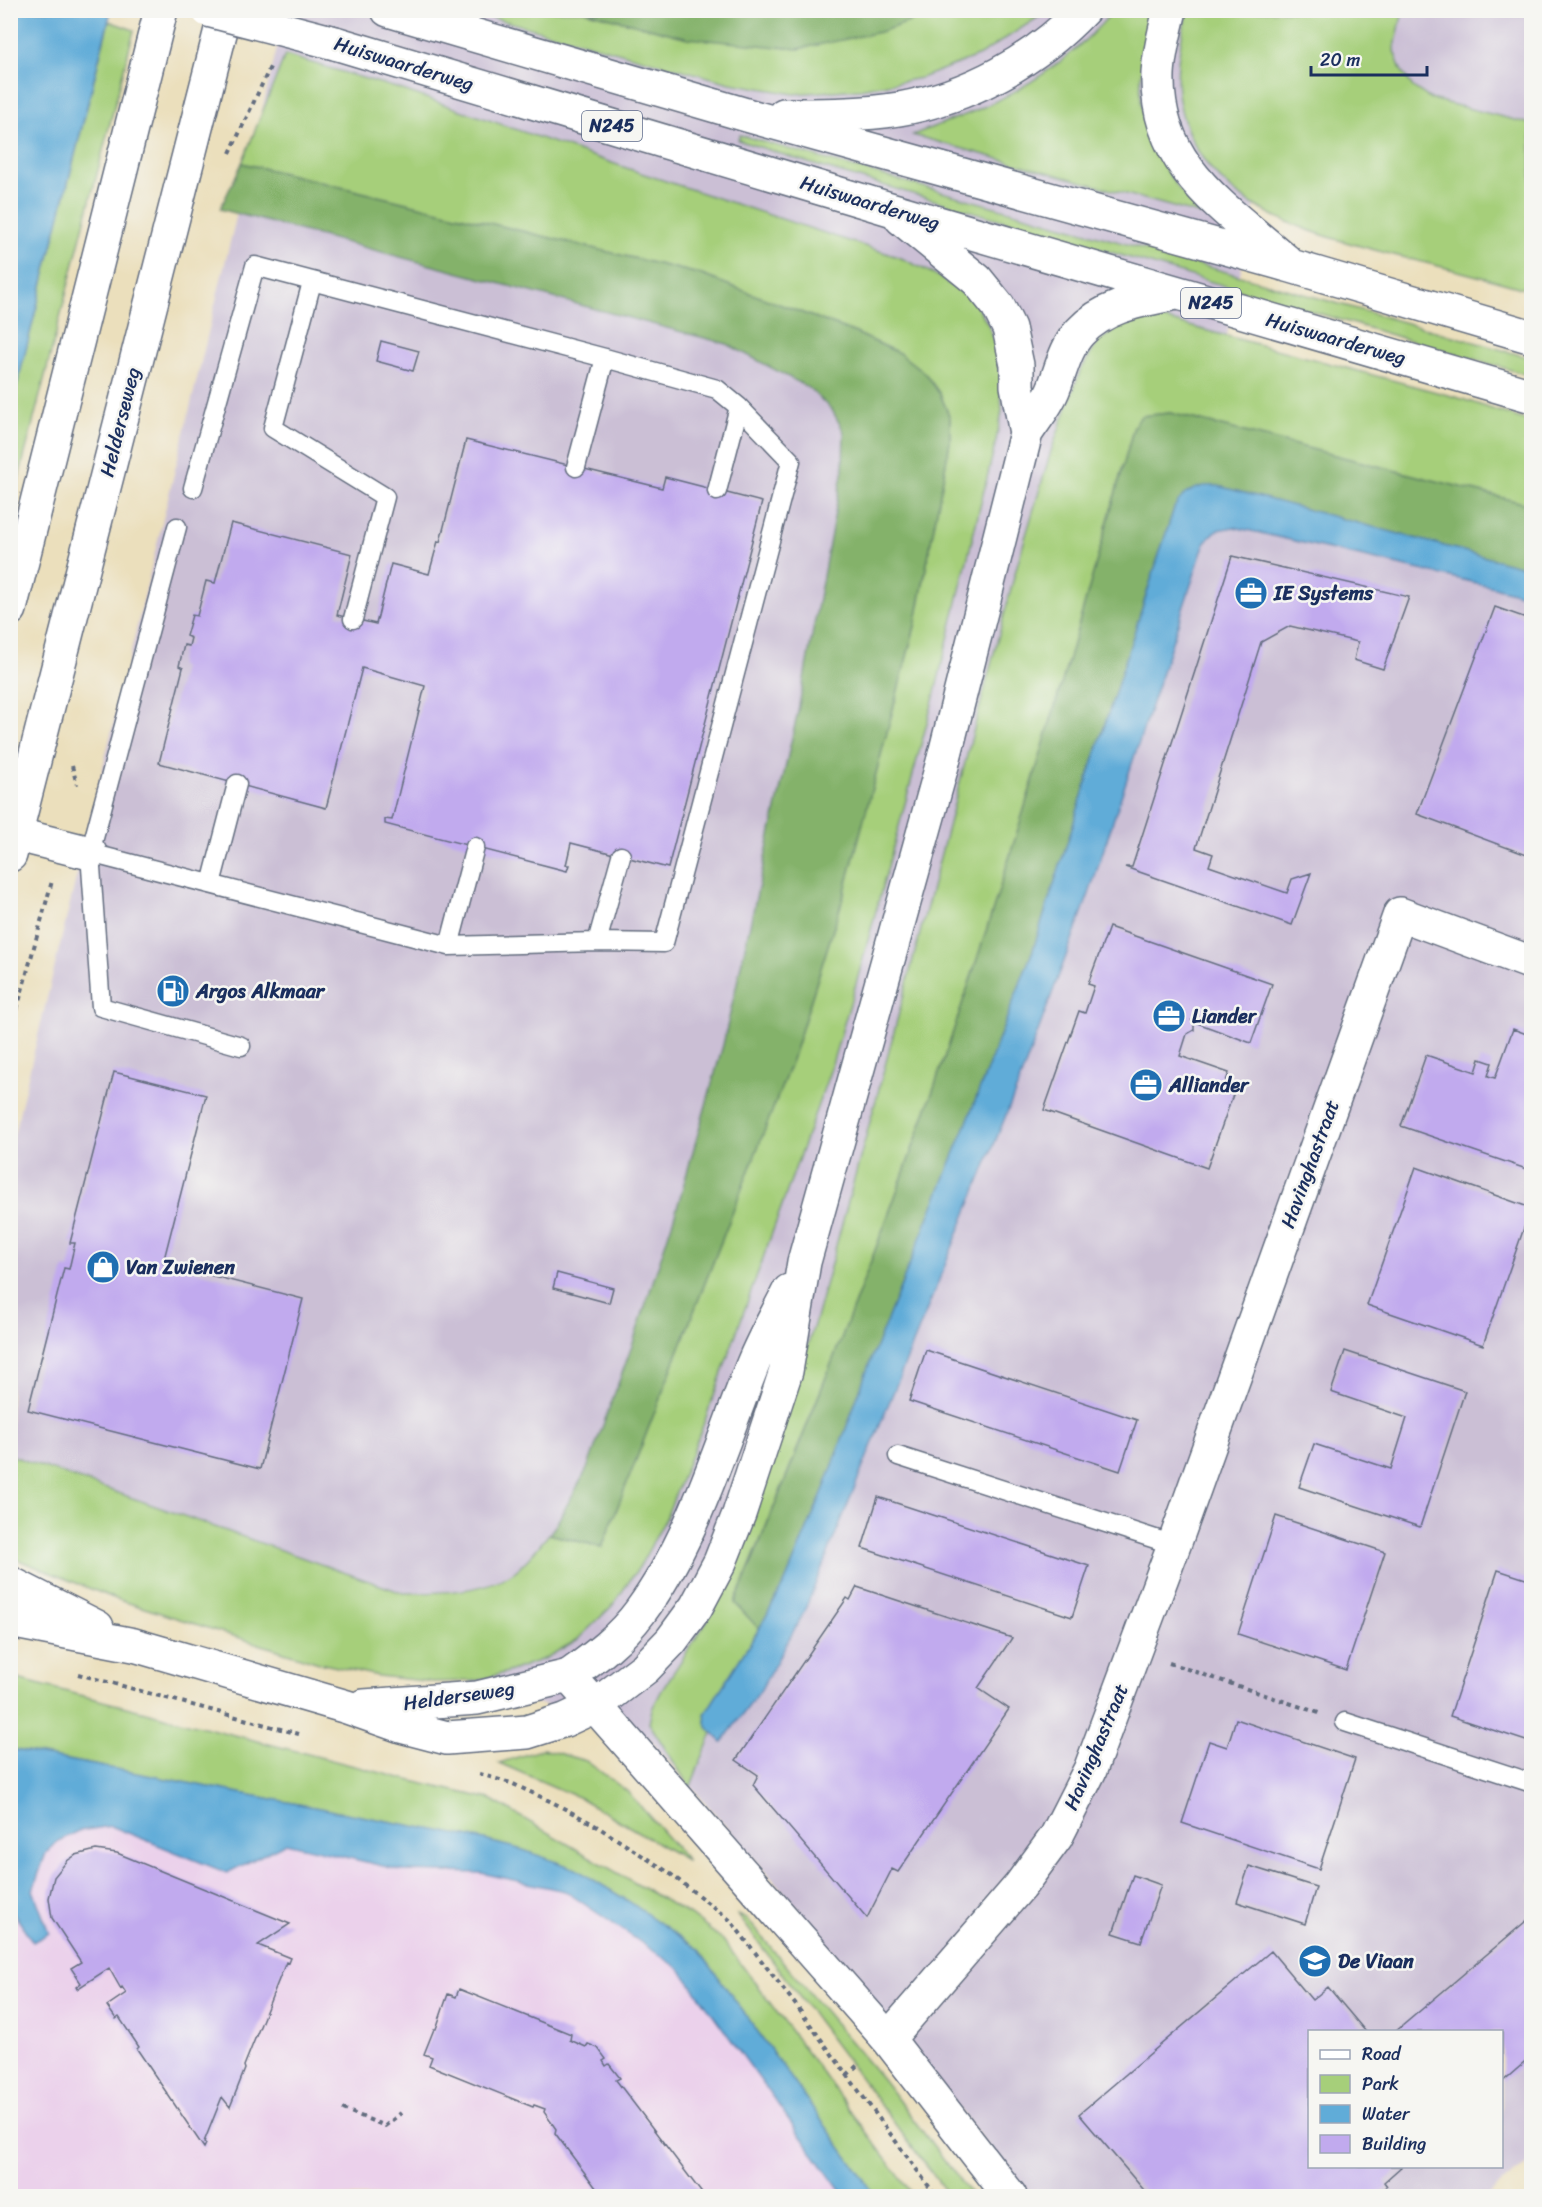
<svg xmlns="http://www.w3.org/2000/svg" width="1542" height="2207" viewBox="0 0 1542 2207" font-family="Sriracha,sans-serif">
<style>
.built{fill:#ebd1eb}
.industrial{fill:#cbbfd5;fill-rule:evenodd}
.green{fill:#a6cf7a;stroke:#607f6c;stroke-width:1.5}
.forest{fill:#84b26a;stroke:#507064;stroke-width:1.5}
.water{fill:#60acd8;stroke:#3e6e9b;stroke-width:1.5}
.building{fill:#c1aaee}
.lines{fill:none;stroke-linecap:round;stroke-linejoin:round}
.lane-casing{stroke:#646d7f;stroke-width:21}
.street-casing{stroke:#646d7f;stroke-width:36}
.secondary-casing{stroke:#646d7f;stroke-width:36}
.highway-casing{stroke:#646d7f;stroke-width:36}
.path{stroke:#646d7f;stroke-width:4;stroke-dasharray:4.5 4.5;stroke-linecap:butt}
.lane{stroke:#fff;stroke-width:18}
.street{stroke:#fff;stroke-width:33}
.secondary{stroke:#fff;stroke-width:33}
.highway{stroke:#fff;stroke-width:33}
.highway-bridge-casing{stroke:#646d7f;stroke-width:36;stroke-linecap:butt}
.highway-bridge{stroke:#fff;stroke-width:33}
.labels{text-anchor:middle;dominant-baseline:central;stroke-width:5;stroke-linejoin:round;paint-order:stroke}
.shield{fill:#f6f6f2;stroke:#5d6b8a;stroke-width:1.5}
.shield-label{font-size:18px;font-weight:bold;fill:#1b2f5e}
.street-label{font-size:20px;fill:#1b2f5e;stroke:#f6f6f2}
.poi-label{font-size:20px;font-weight:bold;fill:#1b2f5e;stroke:#f6f6f2;text-anchor:start}
</style>
<rect width="100%" height="100%" fill="#f6f6f2"/>
<filter id="ink" filterUnits="userSpaceOnUse"><feTurbulence type="fractalNoise" baseFrequency=".0167" numOctaves="2"/><feDisplacementMap in="SourceGraphic" scale="12" xChannelSelector="R" yChannelSelector="G"/><feConvolveMatrix kernelMatrix="1 2 1 2 8 2 1 2 1" color-interpolation-filters="sRGB"/></filter>
<filter id="wash" filterUnits="userSpaceOnUse"><feTurbulence type="fractalNoise" baseFrequency=".008" numOctaves="4" result="noise"/><feDisplacementMap in="SourceGraphic" scale="24" xChannelSelector="R" yChannelSelector="G"/><feGaussianBlur stdDeviation="1.35" result="paint"/><feColorMatrix in="noise" values="0 0 0 0 0 0 0 0 0 0 0 0 0 0 0 0 0 1.4 0 .05"/><feComposite in="paint" operator="in"/></filter>
<g filter="url(#wash)">
<rect width="100%" height="100%" fill="#ebdfbc"/>
<path class="built" d="M10 1724 487 1815 699 1950 876 2196H11Z"/>
<path class="industrial" d="M286 11H1296L1205 439 1531 544V2161L1486 2196H1027L962 2113 796 1906 647 1736 11 1545V1147ZM1310 2032H1502V2166H1310Z
M1348 11H1531V129L1369 85Z"/>
<path class="green" d="M468 11H584L688 38 933 15 941 11H1048L980 55 921 78 860 89 794 94 730 83Z
M1113 11H1155C1150 33 1143 56 1141 79 1137 130 1167 180 1202 215L913 135C934 126 956 119 977 110 1030 87 1076 55 1113 11Z
M1187 11H1403L1394 51 1401 70 1413 87 1431 99 1531 124V291C1485 277 1437 266 1390 254 1305 232 1201 206 1180 105 1173 74 1181 41 1187 11Z
M109 21 134 30 11 508V409Z
M285 55 403 90 635 171 901 258 934 274 973 300 989 326 997 351 1000 375 1002 412 995 445 934 697 858 977 829 1074 704 1423 666 1518 640 1566 612 1606 577 1640 546 1658 511 1671 476 1681 433 1682 378 1676 319 1663 116 1599 11 1557 10 1455 403 1593C439 1593 483 1593 514 1572 526 1564 539 1545 549 1534L602 1547 792 1060 843 898 915 626 950 442V418L940 394 899 353 856 333 699 274 242 163Z
M740 135 1531 358V376L818 166 738 140Z
M1163 319 1459 398 1531 422V505L1170 413 1142 416 1134 426C1070 661 1002 895 921 1125 864 1286 800 1444 735 1602L759 1629 705 1714 707 1727 712 1733 690 1788 649 1723 652 1709 662 1690 709 1618 746 1543 817 1315 877 1096 1018 562 1051 451 1080 371 1098 342 1119 327 1142 320Z
M10 1677 424 1784 490 1799 690 1915 723 1940 914 2196H876L699 1950 628 1901 576 1869 523 1850 476 1838 11 1749Z
M543 1749 586 1761 628 1792 688 1861 580 1798 499 1763Z
M738 1915 747 1919 883 2080 972 2196H949Z"/>
<path class="forest" d="M584 11 941 10V11L880 32 798 49 688 38Z
M242 163 699 274 856 333 899 353 925 373 940 394 950 418V442L915 626 843 898 792 1060 602 1547 549 1534 555 1526 587 1469 633 1343 677 1208 723 1045 798 711 843 469 844 432 832 410 809 388 727 344 220 209Z
M1170 413 1531 505V569L1218 486 1174 508 1033 950 964 1130 870 1362 826 1484 785 1582 759 1629 735 1603C800 1445 864 1286 921 1125 1002 895 1070 661 1134 426L1141 416Z"/>
<path class="water" d="M11 10 111 11 11 409 10 11Z
M1204 486H1218L1531 569V597L1494 587 1234 527 1217 530 1205 542 1089 894 1017 1088 804 1612 760 1691 722 1742 707 1727 705 1714 759 1629 785 1582 826 1484 870 1362 964 1130 1033 950 1174 508C1182 494 1189 490 1204 486Z
M10 1749 476 1838 523 1850 576 1869 628 1901 699 1950 876 2196H844L680 1969 565 1891 481 1873 404 1871 286 1843 227 1873 111 1826 79 1831 58 1841 46 1853 33 1890 49 1933 33 1942 11 1909Z"/>
<g id="blocks">
<path class="building" d="M381 341 419 351 413 371 376 361Z
M466 440 662 488 665 477 762 502 668 868 571 843 566 865H569L567 871 385 824V819L392 820 425 686 362 668 326 808 159 763 183 668 179 666 184 645 189 646 191 638 186 636 192 615 197 616 206 581 215 583 231 523 352 554 337 615 376 624 391 564 429 574 438 541 440 542Z
M1232 556 1409 597 1383 669 1354 660 1358 642 1290 626 1261 642 1196 848 1213 854 1209 866 1287 893 1292 879 1311 873 1292 925 1125 867H1132Z
M1495 607 1532 620V857L1417 814Z
M1109 927 1272 984 1251 1043 1192 1021 1194 1024V1030L1187 1034 1180 1056 1229 1073 1223 1089 1234 1092 1207 1168 1044 1110 1079 1011 1085 1013 1094 986 1088 984Z
M1513 1029 1532 1036V1171L1401 1126 1426 1055 1476 1072 1480 1059 1492 1063 1488 1076 1495 1078Z
M114 1072 206 1095 163 1263 303 1299 260 1469 28 1410 64 1268 69 1269 75 1243H70Z
M1416 1167 1531 1208 1483 1345 1367 1305Z
M557 1273 613 1288 609 1303 553 1288Z
M926 1350 1137 1420 1120 1471 909 1401Z
M1345 1351 1465 1391 1420 1527 1299 1487 1314 1444 1391 1469 1407 1418 1331 1392Z
M878 1497 1089 1566 1072 1617 862 1548Z
M1276 1516 1385 1552 1346 1670 1238 1634Z
M1498 1570 1532 1581V1743L1450 1716Z
M857 1587 1012 1638 978 1688 1009 1709 898 1872 892 1869 867 1918 753 1785 758 1775 736 1760 847 1598 850 1600Z
M1236 1719 1355 1759 1319 1869 1182 1823 1209 1741 1227 1747Z
M96 1850 117 1853 290 1924 258 1945 290 1958 288 1963 286 1962 244 2066 245 2069 230 2107 222 2097 204 2142 206 2144 204 2148 137 2049 139 2047 119 2017 116 2019 107 2006 126 1993 122 1987 121 1989 109 1968 77 1989 76 1987 81 1983 71 1968 81 1962 52 1918 49 1898 54 1877 67 1861 76 1855Z
M1249 1866 1316 1887 1305 1924 1237 1902Z
M1133 1875 1161 1885 1141 1942 1113 1933Z
M1532 1916V2056L1502 2082V2032H1395Z
M1271 1951 1312 2000 1328 1987 1366 2032H1310V2166H1402L1384 2182 1387 2186 1379 2193 1381 2194 1378 2196H1149L1079 2114Z
M459 1989 571 2034 570 2040 586 2047 588 2044 598 2048 606 2059 603 2061 606 2066 609 2064 620 2078 616 2080 704 2196H602L555 2133 556 2129 544 2112 545 2109 534 2105 533 2107 429 2065 432 2057 424 2054 434 2029H436L448 1994 456 1997Z"/>
</g>
</g>
<g filter="url(#ink)">
<use href="#blocks" fill-opacity="0" stroke="#646d7f" stroke-width="1.5"/>
<g class="lines">
<defs>
<path id="lane" d="M312 282 273 428 385 497 353 619
M576 467 605 358
M717 491 739 407
M177 527 90 853 101 1007 241 1046
M90 853 449 946 597 942 664 943 791 461 739 407 717 389 605 358 255 266 193 488
M211 884 237 784
M597 942 621 856
M449 946 475 847
M898 1456 1174 1545
M1345 1722 1532 1783"/>
<path id="street" d="M10 833 90 853
M569 1676 888 2039 1010 2196
M888 2039 1020 1886 1056 1837 1090 1770 1174 1545 1400 914 1532 963"/>
<path id="secondary" d="M10 609 161 10
M10 855 226 10
M10 1583 97 1627
M10 1621 134 1645 347 1707 401 1726 447 1738 527 1732 565 1720 595 1706
M364 1706 477 1698 569 1676"/>
<path id="highway" d="M388 10 750 116 1291 266 1532 337
M1170 10C1165 31 1159 53 1158 74 1155 166 1224 207 1286 261
M335 43 890 209 1532 396
M784 115C823 115 861 115 899 109 968 97 1035 61 1083 10
M901 218 977 280 998 306 1009 328 1017 365V386L1026 433
M569 1676C594 1658 621 1638 640 1612 694 1539 719 1448 753 1364 763 1339 777 1315 789 1291
M595 1706 645 1668 671 1641 696 1607 720 1562 739 1514 786 1371 804 1262 943 762 1026 433C1035 419 1047 405 1053 390 1061 371 1065 348 1080 332 1105 305 1142 300 1176 293"/>
</defs>
<use href="#lane" class="lane-casing"/>
<use href="#street" class="street-casing"/>
<use href="#secondary" class="secondary-casing"/>
<use href="#highway" class="highway-casing"/>
<path class="path" d="M230 153 271 65
M72 766 77 785
M10 1035 52 881
M1169 1663 1319 1713
M78 1674 299 1734
M479 1774 511 1783 554 1803 593 1824 668 1872 730 1920 795 2004 936 2196
M847 2075 860 2063
M343 2109 385 2126 401 2113"/>
<use href="#lane" class="lane"/>
<use href="#street" class="street"/>
<use href="#secondary" class="secondary"/>
<use href="#highway" class="highway"/>
<defs>
<path id="highway-bridge" d="M208 10 335 43"/>
</defs>
<use href="#highway-bridge" class="highway-bridge-casing"/>
<use href="#highway-bridge" class="highway-bridge"/>
</g>
</g>
<defs>
<symbol id="office-disc" viewBox="-11 -11 22 22"><circle r="9.5" fill="#1f6fb2" stroke="#f6f6f2"/><path d="M-6-3h4V-5.5h4V-3h4V5H-6ZM-1-4.5V-3h2v-1.5ZM-6 0V1H6V0Z" fill="#fff"/></symbol>
<symbol id="fuel-disc" viewBox="-11 -11 22 22"><circle r="9.5" fill="#1f6fb2" stroke="#f6f6f2"/><path d="M-5.5-6h7V0h2V4h1.3V-2.5L3-4.5l.8-.8L6-3V5H2.5V1h-1V6h-7ZM-4.2-4.7v3.2H.2V-4.7Z" fill="#fff"/></symbol>
<symbol id="shop-disc" viewBox="-11 -11 22 22"><circle r="9.5" fill="#1f6fb2" stroke="#f6f6f2"/><path d="M-5-2.5h2.3a2.7 3.5 0 0 1 5.4 0H5L5.5 6h-11ZM-1.5-2.5h3a1.5 2.3 0 0 0-3 0Z" fill="#fff"/></symbol>
<symbol id="school-disc" viewBox="-11 -11 22 22"><circle r="9.5" fill="#1f6fb2" stroke="#f6f6f2"/><path d="M0-5L7-2L0 1L-7-2ZM-4 1L0 2.5L4 1V4Q0 6-4 4Z" fill="#fff"/></symbol>
</defs>
<g fill-rule="evenodd">
<use href="#office-disc" x="1232" y="574" width="38" height="38"/>
<use href="#fuel-disc" x="154" y="972" width="38" height="38"/>
<use href="#office-disc" x="1150" y="997" width="38" height="38"/>
<use href="#office-disc" x="1127" y="1066" width="38" height="38"/>
<use href="#shop-disc" x="84" y="1248" width="38" height="38"/>
<use href="#school-disc" x="1296" y="1942" width="38" height="38"/>
</g>
<g class="labels">
<g class="shield">
<rect x="582" y="111" width="60" height="30" rx="4.5"/>
<rect x="1181" y="288" width="60" height="30" rx="4.5"/>
</g>
<g class="shield-label">
<text x="612" y="126">N245</text>
<text x="1211" y="303">N245</text>
</g>
<g class="street-label">
<text transform="translate(404 64) rotate(17)">Huiswaarderweg</text>
<text transform="translate(870 203) rotate(17)">Huiswaarderweg</text>
<text transform="translate(1336 339) rotate(16)">Huiswaarderweg</text>
<text transform="translate(120 422) rotate(-76)">Helderseweg</text>
<text transform="translate(1310 1164) rotate(-70)">Havinghastraat</text>
<text transform="translate(459 1696) rotate(-8)">Helderseweg</text>
<text transform="translate(1096 1747) rotate(-67)">Havinghastraat</text>
</g>
<g class="poi-label">
<text x="1274" y="593">IE Systems</text>
<text x="196" y="991">Argos Alkmaar</text>
<text x="1192" y="1016">Liander</text>
<text x="1169" y="1085">Alliander</text>
<text x="126" y="1267">Van Zwienen</text>
<text x="1338" y="1961">De Viaan</text>
</g>
</g>
<rect width="1542" height="2207" fill="none" stroke="#f6f6f2" stroke-width="36"/>
<rect x="1308" y="2030" width="195" height="138" fill="#f6f6f2" stroke="#9ea6b7" stroke-width="1.5"/>
<rect x="1320" y="2050" width="30" height="9" fill="#ffffff" stroke="#9ea6b7" stroke-width="1.5"/>
<text x="1362" y="2060" font-size="18" fill="#1b2f5e">Road</text>
<rect x="1320" y="2075" width="30" height="18" fill="#a6cf7a" stroke="#9ea6b7" stroke-width="1.5"/>
<text x="1362" y="2090" font-size="18" fill="#1b2f5e">Park</text>
<rect x="1320" y="2105" width="30" height="18" fill="#60acd8" stroke="#9ea6b7" stroke-width="1.5"/>
<text x="1362" y="2120" font-size="18" fill="#1b2f5e">Water</text>
<rect x="1320" y="2135" width="30" height="18" fill="#c1aaee" stroke="#9ea6b7" stroke-width="1.5"/>
<text x="1362" y="2150" font-size="18" fill="#1b2f5e">Building</text>
<path d="M1311 66v9h116v-9" fill="none" stroke="#1b2f5e" stroke-width="3"/>
<text x="1320" y="66" font-size="18" fill="#1b2f5e" stroke="#f6f6f2" stroke-width="4.5" paint-order="stroke">20 m</text>
</svg>
